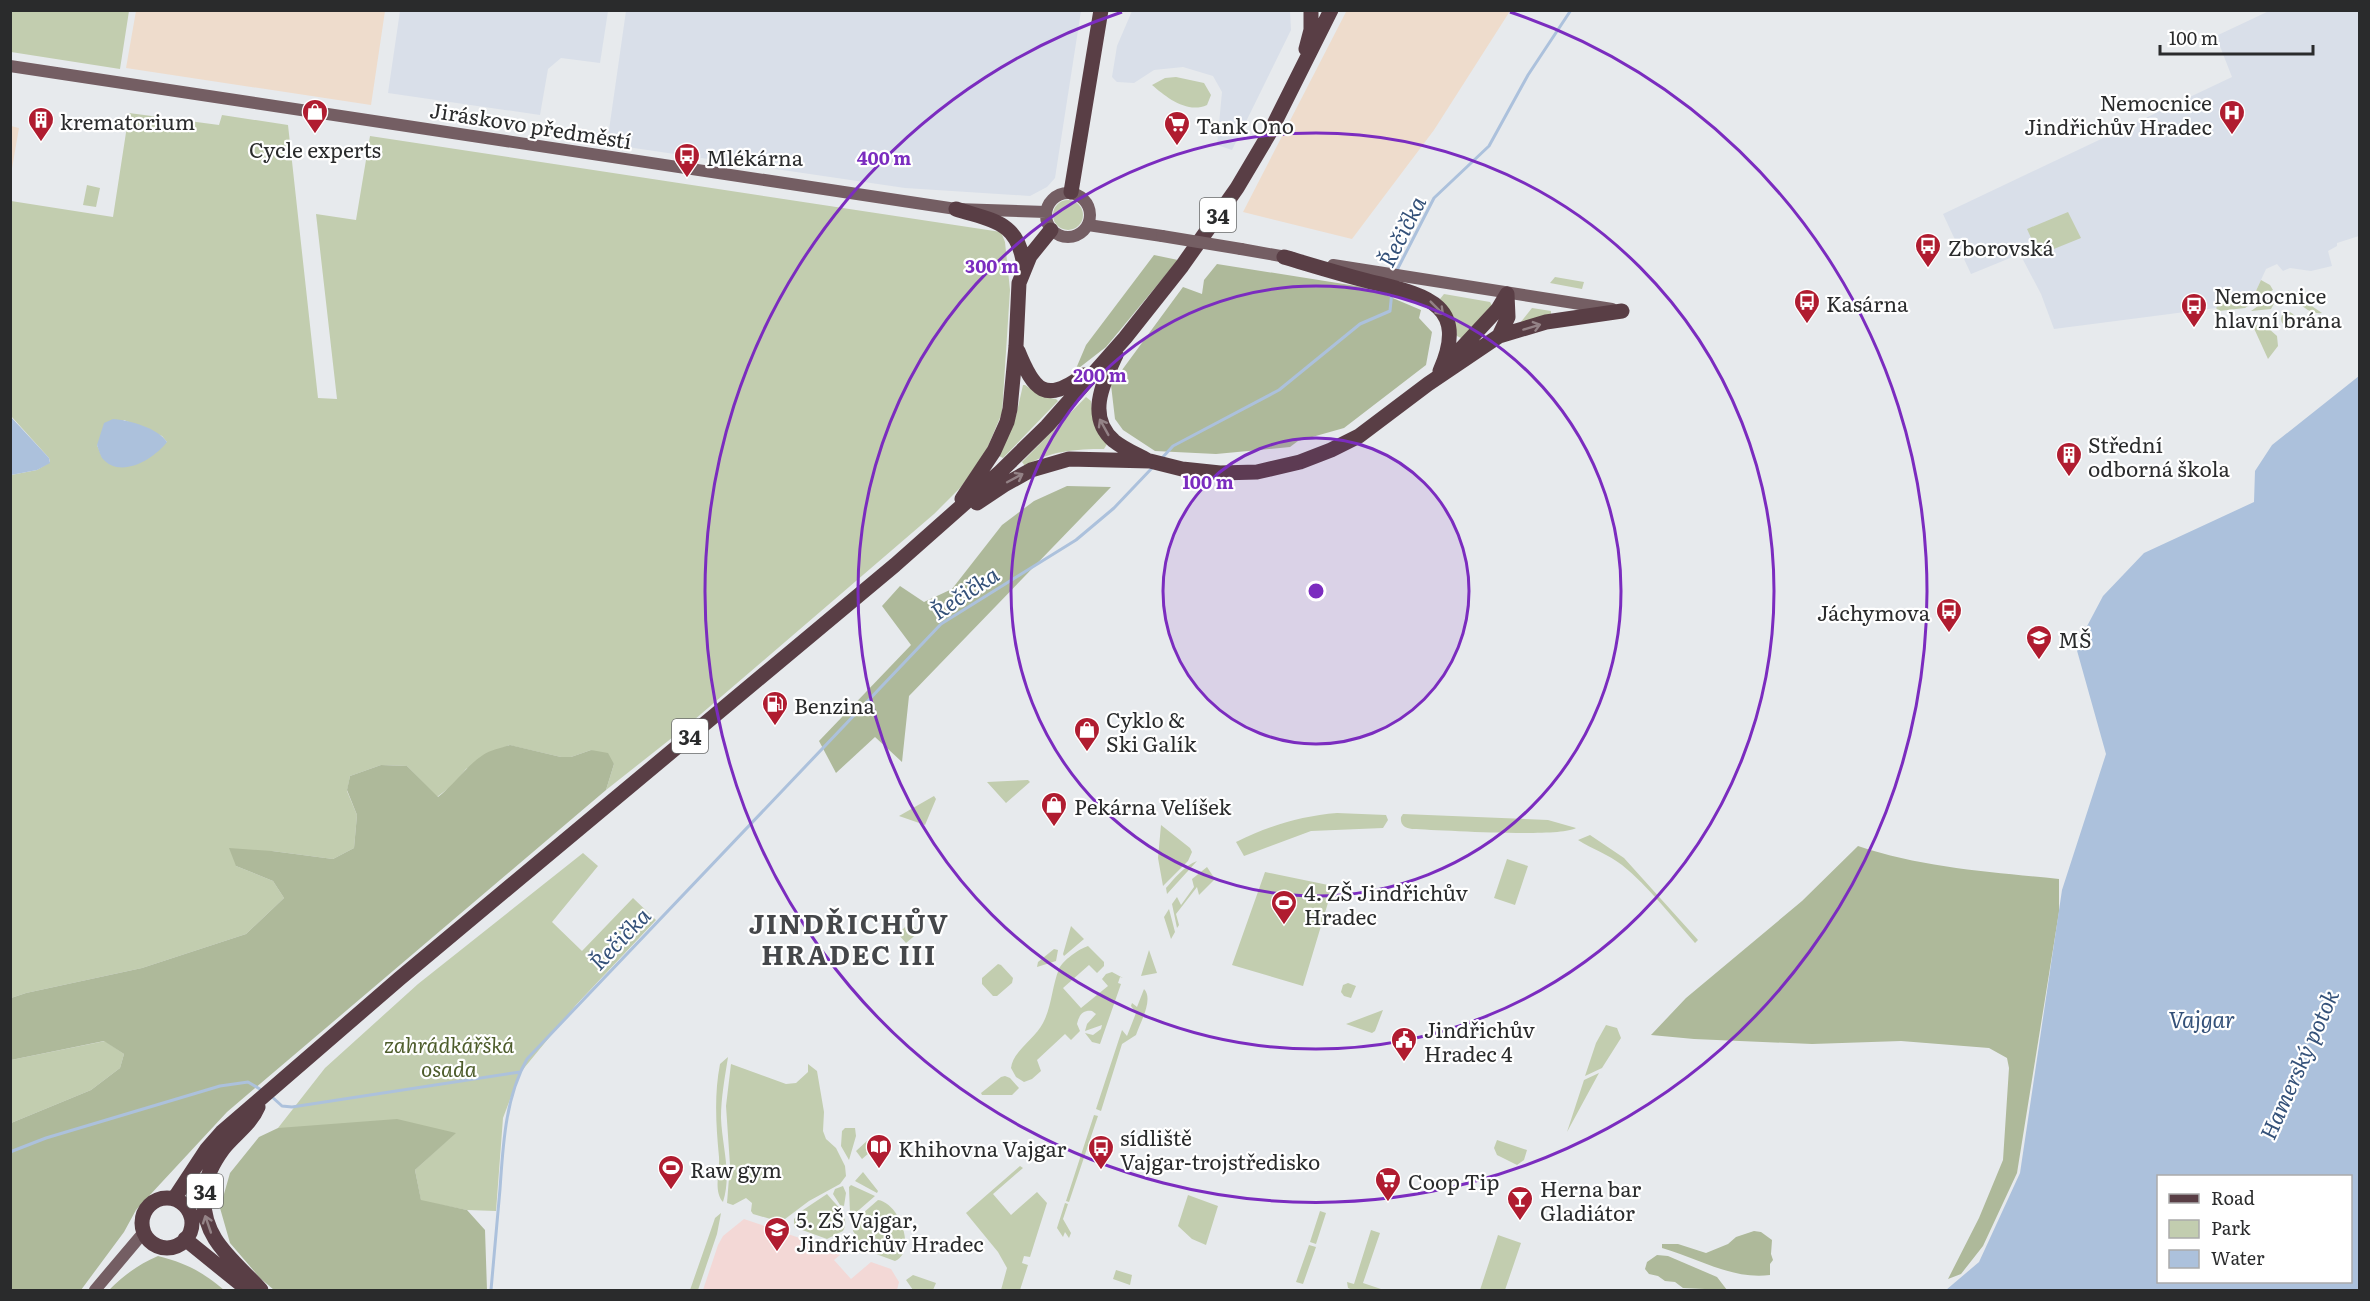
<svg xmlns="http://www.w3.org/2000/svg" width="2370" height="1301" viewBox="0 0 2370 1301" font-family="Literata,serif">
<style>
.built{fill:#d9dfe9}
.industrial{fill:#eedccc}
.education{fill:#f3d8d6}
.green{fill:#c2cdaf;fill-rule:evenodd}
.forest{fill:#aeb99a}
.water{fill:#acc1dc;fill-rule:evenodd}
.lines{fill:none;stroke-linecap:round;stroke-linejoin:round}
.stream{stroke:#acc1dc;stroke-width:3}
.secondary{stroke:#745e63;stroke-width:12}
.primary{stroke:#593e45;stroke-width:15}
.secondary-bridge{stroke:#745e63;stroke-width:12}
.oneway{stroke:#938286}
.ring{fill:none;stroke:#7b2cbf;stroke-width:3}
.labels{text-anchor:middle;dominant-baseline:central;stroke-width:4.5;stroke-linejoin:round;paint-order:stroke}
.shield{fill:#fff;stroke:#6a6b6b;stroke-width:1.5}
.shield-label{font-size:20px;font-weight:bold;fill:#2a2b2c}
.poi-label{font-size:21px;fill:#2a2b2c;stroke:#fff;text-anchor:start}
.street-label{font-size:21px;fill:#2a2b2c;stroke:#fff}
.park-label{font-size:21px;font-style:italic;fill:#4d5c2b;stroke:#fff}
.water-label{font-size:22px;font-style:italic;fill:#345179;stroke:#fff}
.district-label{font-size:27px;font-weight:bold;letter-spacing:1.5px;fill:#45474a;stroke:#fff}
.centre{fill:#7b2cbf;stroke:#fff;stroke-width:3}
.ring-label{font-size:18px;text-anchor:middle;font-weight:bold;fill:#7b2cbf;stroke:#fff;stroke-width:4.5;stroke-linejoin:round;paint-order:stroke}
</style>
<rect width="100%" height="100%" fill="#e7eaed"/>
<path class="built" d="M400 11V10L608 11 600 63 561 58 548 69 540 115 388 93Z
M626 11H1081L1055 178 1047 187 1030 196 905 188 607 144Z
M1132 11H1290L1291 30 1232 150 1217 145 1222 92 1213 76 1183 67 1154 70 1134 83 1117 82 1112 77 1117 46Z
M2269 11H2359V236L2337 243V246L2328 251 2332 266 2311 271 2290 268 2283 271 2277 264 2266 269 2255 293 2216 308 2054 329 2041 294 2020 254 1971 274 1943 214 2232 77 2216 36Z"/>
<path class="industrial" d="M1347 10 1510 11 1434 130 1352 239 1243 212Z
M136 11H385L371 105 126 68Z
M11 126 19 128 11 174 10 126Z"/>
<path class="education" d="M744 1219 838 1251 840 1255 834 1260 851 1279 871 1262 891 1269 899 1282 897 1290H703L718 1245 723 1236Z"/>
<path class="green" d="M10 11H129L120 69 11 52Z
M1176 77 1204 83 1211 95 1207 105C1187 114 1166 97 1152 85L1165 78Z
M129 113 219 125 222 115 288 125 318 398 337 399 316 214 356 220 370 136 1001 232 1005 242 1010 290 1002 413 986 451 961 487 934 514 687 726 606 790 614 764 591 750 571 757H561L509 745 466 769 454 784 437 797 407 766 381 765 350 776 347 791 357 815 354 848 333 859 272 851 236 866 273 881 284 898 246 934 142 968 26 993 11 998V475L37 470 50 462 49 458 11 416V201L113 217ZM124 420 162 436 167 442 102 457 97 445Z
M87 185 100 188 96 207 83 205Z
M1053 215a15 15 0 1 1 30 0a15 15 0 1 1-30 0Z
M2068 212 2081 238 2039 255 2027 229Z
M1555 277 1584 282 1582 289 1550 283Z
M2261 280 2270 285 2273 290 2245 308 2219 311 2216 308 2220 303H2231L2255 293Z
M2288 290 2322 313C2308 315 2296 301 2288 290Z
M1444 294 1490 302 1493 307 1463 339 1457 336C1456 321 1449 310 1440 299Z
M2275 294 2276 300 2271 309 2251 311Z
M1532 308 1551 311V315L1520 323Z
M2281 319a7 7 0 1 1 14 0a7 7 0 1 1-14 0Z
M2252 324 2268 328 2277 336 2278 346 2268 359Z
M1023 385H1025L1043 397 1056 399 1058 401 1003 458 999 456 1016 416Z
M1086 397 1091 401 1092 410 1107 444 1104 449C1076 449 1049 451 1025 466L1022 462Z
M1028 780 1030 782 1006 803 987 782Z
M934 796 936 799 925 825 899 816Z
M1337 813 1386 815 1388 820 1383 828 1311 831 1244 856 1236 842C1268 826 1301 816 1337 813Z
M1403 814 1548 820 1576 828C1560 838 1440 830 1412 829 1405 828 1400 825 1401 817Z
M1161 825 1190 848 1192 852 1188 861 1163 886 1158 858Z
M1590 835 1624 858 1698 940 1695 943C1672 917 1649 887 1622 865 1608 854 1592 849 1578 840Z
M583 853 598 866 552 922 582 951 633 898 656 920 576 1005 520 1073 503 1118 496 1211 467 1210 421 1201 415 1170 455 1133 278 1128 325 1068 418 984Z
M1507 859 1528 866 1515 905 1494 898Z
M1197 861 1167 894 1166 888C1174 879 1185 865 1197 861Z
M1207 867 1215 879 1199 895 1197 887 1176 914 1179 925 1177 928 1172 904 1177 897 1181 905 1194 887 1192 879Z
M1265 872 1333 886 1303 986 1232 965Z
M1169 909 1175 932 1171 939 1164 917Z
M910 922 919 932 906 943 898 934Z
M1071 926 1084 939 1064 956 1063 954Z
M1088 946 1104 962V966L1097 973 1089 965 1063 988 1081 1008 1108 986 1102 979 1106 974 1112 972 1123 978 1120 977 1118 983 1121 984 1100 1044 1092 1042 1085 1033 1093 1035 1101 1029 1102 1025 1085 1031 1087 1024 1096 1014 1092 1011C1083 1010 1079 1015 1077 1024L1080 1031 1071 1040 1065 1034 1037 1060 1041 1071 1032 1079 1024 1082 1016 1077 1011 1068C1013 1051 1035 1039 1043 1023 1052 1006 1052 986 1059 969 1063 960 1079 949 1088 946Z
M1054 949 1058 950 1056 961 1037 967 1038 962Z
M1149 950 1157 973 1141 976Z
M998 964 1001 965 1013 978 1012 983 997 996H993L982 984V978Z
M1348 983 1356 986 1351 998 1344 996 1341 992 1343 985Z
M1144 989C1154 999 1140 1023 1136 1035L1122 1044 1101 1111 1096 1109 1122 1030 1127 1036 1136 1013 1131 1006 1132 1003 1137 1007Z
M1383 1010 1375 1031 1372 1033 1346 1024Z
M1606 1025 1617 1028 1621 1038 1602 1068 1585 1076 1596 1043Z
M105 1041 124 1054 120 1068 91 1090 11 1123V1060Z
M728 1057C725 1077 721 1097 721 1118 722 1146 732 1174 723 1202 713 1191 720 1171 719 1157 716 1125 714 1095 720 1064Z
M731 1064 786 1084 796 1083 808 1072V1064L817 1071 824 1112 823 1131 826 1139 836 1148 845 1166 846 1176 840 1184 809 1201 781 1222 753 1214 751 1211 752 1203 746 1198 733 1205 727 1203 730 1165 726 1106Z
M1599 1073 1567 1132 1584 1080Z
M1005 1076 1010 1078 1019 1088 1012 1095H982L981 1093 1001 1077Z
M1094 1115 1098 1116 1069 1202 1066 1201Z
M855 1128 856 1136 849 1160 841 1146 842 1131 845 1128Z
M869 1139 876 1147 862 1159 856 1151Z
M1497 1140 1527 1150 1524 1160 1517 1165 1497 1155 1494 1148Z
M1020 1166 1023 1168 993 1194 1011 1215 1037 1192 1047 1203 1030 1257 1024 1256 1022 1263 1028 1265 1020 1290H1001L1007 1268 998 1252 966 1213Z
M863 1172 878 1191 877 1193 855 1181Z
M851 1185 875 1196 852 1216 850 1214 849 1187Z
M843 1186 846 1193 844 1206 840 1205 833 1194 835 1189Z
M827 1194C836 1205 851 1216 843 1231L827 1239 794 1227V1219L803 1210Z
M1188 1195 1218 1206 1206 1245 1192 1239 1178 1226Z
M878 1200C900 1203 917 1252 895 1261L865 1250 853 1231 854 1221Z
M1065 1203 1068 1204 1063 1219 1071 1233 1069 1238 1065 1232 1063 1237 1057 1228Z
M1320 1211 1326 1213 1316 1244 1310 1242Z
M721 1213 717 1234 698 1290H690L713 1224 715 1218Z
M1371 1230 1380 1233 1363 1283 1384 1290H1353L1348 1288 1347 1282 1354 1284Z
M1498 1235 1521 1243 1505 1290H1480Z
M1309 1245 1316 1247 1303 1284 1296 1282Z
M1116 1270 1132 1275 1130 1285 1113 1279Z
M913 1275 936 1283 933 1290H913L906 1280Z"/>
<path class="forest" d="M1154 255 1178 260 1106 347 1075 371 1086 345Z
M1217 264 1369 288 1421 310 1419 318 1432 332 1426 365 1344 428 1298 441 1290 447 1216 454 1155 451 1123 430 1115 419 1111 385 1183 287 1202 294 1204 280Z
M1067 486 1111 487 909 696 902 762 875 737 836 773 819 741 911 645 882 606 900 586 924 602 952 589 1002 525 1034 501Z
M510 745 561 757H571L591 750 608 753 614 764 606 790 227 1112 136 1210 124 1232 81 1290H11V1123L91 1090 120 1068 124 1054 104 1041 11 1060V998L26 993 142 968 246 934 284 898 273 881 236 866 229 848 272 851 333 859 354 848 357 815 347 790 350 776 381 765 407 766 438 797C455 784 465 767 483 755 490 750 501 748 510 745Z
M1858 846C1923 868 1992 872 2059 879V912L2017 1173 1983 1246 1961 1274 1948 1279 1979 1218 2003 1160 2009 1068 2007 1058 1989 1048 1901 1041 1812 1044 1694 1039 1651 1035 1686 998 1802 901Z
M397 1119 456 1133 415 1170 421 1200 467 1210 485 1230 487 1290H274L260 1278 230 1243 220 1208 230 1173 259 1137 278 1128Z
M1754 1231 1761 1232 1772 1240 1771 1254 1773 1260 1770 1264V1275C1732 1280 1698 1258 1662 1248V1244H1678L1706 1253 1728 1244 1736 1237Z
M1657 1255 1668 1256 1717 1277 1727 1290 1683 1288 1675 1282 1665 1281 1658 1276 1649 1274 1645 1269 1647 1262Z
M158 1256C188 1264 201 1271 224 1290H109C124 1275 139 1264 158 1256Z"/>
<path class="water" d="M2359 376V1290H1946L1979 1262 2020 1173 2062 890 2106 754 2076 647 2103 596 2144 553 2254 502 2255 471 2272 445ZM2158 1176H2350V1282H2158Z
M10 416 49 458 50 463 37 470 11 475Z
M113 419C129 420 158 428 167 442 154 459 120 480 102 458 100 454 98 448 97 445L104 423Z"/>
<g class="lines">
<path class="stream" d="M1397 270 1434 198 1489 146 1528 75 1571 10
M1162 458 1173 446 1279 390 1360 324 1390 311 1392 291
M271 1096 282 1106 292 1107 520 1072
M10 1152 46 1138 220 1086 248 1082 263 1091
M491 1290C494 1257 497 1223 500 1189 503 1146 505 1098 527 1059L941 624 1076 540 1114 508 1153 467"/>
<path class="secondary" d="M10 66 956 209 1046 212
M1046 215a22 22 0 1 1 44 0a22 22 0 1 1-44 0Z
M1088 225 1162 236
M1241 249 1292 258
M1333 265 1612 309
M95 1290 144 1232"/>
<path class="primary" d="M1306 49 1311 30V10
M1071 192 1101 10
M956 209C993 221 1019 221 1024 267
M1284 257C1311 265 1337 273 1364 280 1417 294 1472 299 1440 371
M1499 336 1508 317 1507 294
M1018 351C1034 391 1045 404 1084 375
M1116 355C1103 383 1086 417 1114 441 1124 449 1136 454 1147 460
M1445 366 1498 309 1507 294
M962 499 994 451 1007 422 1010 409 1016 346 1019 283 1030 256 1051 230
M977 503 1004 485 1031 470 1069 459 1150 461 1182 469 1220 473 1257 472 1300 462 1331 450 1359 436 1428 384 1499 336 1546 322 1622 311
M258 1107C251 1124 235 1134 223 1149 212 1164 206 1177 204 1195 201 1239 235 1261 261 1290
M142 1223a25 25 0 1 1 50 0a25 25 0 1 1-50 0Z
M174 1199 207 1149 222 1132 399 979 895 565 1000 472 1047 426 1125 338 1182 266 1237 188 1269 134 1331 10
M185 1239 248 1290"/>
<path class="secondary-bridge" d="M1162 236 1241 249"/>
</g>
<defs><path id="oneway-shaft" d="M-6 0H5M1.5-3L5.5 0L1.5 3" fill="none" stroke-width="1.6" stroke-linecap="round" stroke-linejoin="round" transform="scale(1.5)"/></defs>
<g class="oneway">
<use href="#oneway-shaft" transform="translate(1437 308) rotate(45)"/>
<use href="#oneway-shaft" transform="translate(1532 327) rotate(-17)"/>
<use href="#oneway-shaft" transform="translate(1104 427) rotate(-119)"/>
<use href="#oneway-shaft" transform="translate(1015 478) rotate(-28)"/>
<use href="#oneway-shaft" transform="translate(208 1224) rotate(-109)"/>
</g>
<circle cx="1316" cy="591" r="153" fill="#7b2cbf" fill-opacity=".12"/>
<g class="ring">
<circle cx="1316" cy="591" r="153"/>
<circle cx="1316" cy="591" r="305"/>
<circle cx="1316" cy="591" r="458"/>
<path d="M1510 12A611 611 0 1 1 1122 12"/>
</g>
<defs>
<symbol id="shop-pin" viewBox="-11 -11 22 30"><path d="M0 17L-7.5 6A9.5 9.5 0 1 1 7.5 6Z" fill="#b01c30" stroke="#fff"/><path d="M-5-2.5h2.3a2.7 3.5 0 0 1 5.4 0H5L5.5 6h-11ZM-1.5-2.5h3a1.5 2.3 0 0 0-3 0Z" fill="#fff"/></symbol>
<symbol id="hospital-pin" viewBox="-11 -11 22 30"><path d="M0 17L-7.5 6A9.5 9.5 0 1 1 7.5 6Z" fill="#b01c30" stroke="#fff"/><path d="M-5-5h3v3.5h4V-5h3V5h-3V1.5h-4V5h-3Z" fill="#fff"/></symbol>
<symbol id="building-pin" viewBox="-11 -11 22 30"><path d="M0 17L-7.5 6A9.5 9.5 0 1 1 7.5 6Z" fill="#b01c30" stroke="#fff"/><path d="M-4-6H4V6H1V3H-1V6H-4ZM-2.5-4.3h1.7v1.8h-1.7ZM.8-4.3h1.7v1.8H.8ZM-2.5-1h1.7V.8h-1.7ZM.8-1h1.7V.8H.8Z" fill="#fff"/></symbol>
<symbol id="supermarket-pin" viewBox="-11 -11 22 30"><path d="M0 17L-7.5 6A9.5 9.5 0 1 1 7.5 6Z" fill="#b01c30" stroke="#fff"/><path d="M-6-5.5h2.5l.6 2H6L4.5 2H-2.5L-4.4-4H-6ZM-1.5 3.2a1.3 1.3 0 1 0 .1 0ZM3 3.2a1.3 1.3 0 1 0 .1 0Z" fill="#fff"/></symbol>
<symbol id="bus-pin" viewBox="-11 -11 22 30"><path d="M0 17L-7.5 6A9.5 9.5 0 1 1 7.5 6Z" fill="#b01c30" stroke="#fff"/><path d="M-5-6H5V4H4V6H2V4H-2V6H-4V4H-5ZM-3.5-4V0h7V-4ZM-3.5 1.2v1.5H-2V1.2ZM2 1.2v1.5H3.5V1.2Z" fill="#fff"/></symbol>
<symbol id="school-pin" viewBox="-11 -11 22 30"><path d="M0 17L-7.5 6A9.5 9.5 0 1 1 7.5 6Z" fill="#b01c30" stroke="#fff"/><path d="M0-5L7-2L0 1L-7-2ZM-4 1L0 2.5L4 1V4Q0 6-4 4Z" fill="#fff"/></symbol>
<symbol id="fuel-pin" viewBox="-11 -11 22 30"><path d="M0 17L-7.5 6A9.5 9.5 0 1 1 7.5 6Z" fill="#b01c30" stroke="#fff"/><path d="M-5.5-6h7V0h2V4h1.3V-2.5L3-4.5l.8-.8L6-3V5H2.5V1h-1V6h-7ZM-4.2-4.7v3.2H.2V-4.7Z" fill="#fff"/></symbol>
<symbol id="stadium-pin" viewBox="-11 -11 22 30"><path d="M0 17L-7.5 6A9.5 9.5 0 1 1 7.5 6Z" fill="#b01c30" stroke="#fff"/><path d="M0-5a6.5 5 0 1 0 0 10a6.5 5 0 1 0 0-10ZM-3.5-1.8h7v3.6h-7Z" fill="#fff"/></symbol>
<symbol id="civic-pin" viewBox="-11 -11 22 30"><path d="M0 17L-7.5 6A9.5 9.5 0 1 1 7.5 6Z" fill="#b01c30" stroke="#fff"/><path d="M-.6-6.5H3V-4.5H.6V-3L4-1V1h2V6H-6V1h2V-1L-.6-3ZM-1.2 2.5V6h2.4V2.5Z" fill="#fff"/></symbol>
<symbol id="library-pin" viewBox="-11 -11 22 30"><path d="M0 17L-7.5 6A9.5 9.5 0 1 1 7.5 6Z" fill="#b01c30" stroke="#fff"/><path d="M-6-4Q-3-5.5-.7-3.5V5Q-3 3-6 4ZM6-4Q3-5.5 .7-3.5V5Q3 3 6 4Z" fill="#fff"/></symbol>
<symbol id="bar-pin" viewBox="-11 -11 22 30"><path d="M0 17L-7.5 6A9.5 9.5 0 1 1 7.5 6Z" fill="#b01c30" stroke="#fff"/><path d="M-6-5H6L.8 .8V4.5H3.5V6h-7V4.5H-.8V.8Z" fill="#fff"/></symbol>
</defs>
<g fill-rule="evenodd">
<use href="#shop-pin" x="300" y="97" width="30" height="40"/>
<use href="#hospital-pin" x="2217" y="98" width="30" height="40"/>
<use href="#building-pin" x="26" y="105" width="30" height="40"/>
<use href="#supermarket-pin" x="1162" y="109" width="30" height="40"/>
<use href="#bus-pin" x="672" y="141" width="30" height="40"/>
<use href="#bus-pin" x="1913" y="231" width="30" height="40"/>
<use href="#bus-pin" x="1792" y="287" width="30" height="40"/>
<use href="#bus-pin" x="2179" y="291" width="30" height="40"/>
<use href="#building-pin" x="2054" y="440" width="30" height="40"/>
<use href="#bus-pin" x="1934" y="596" width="30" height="40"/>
<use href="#school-pin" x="2024" y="623" width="30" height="40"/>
<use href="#fuel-pin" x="760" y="689" width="30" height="40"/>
<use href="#shop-pin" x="1072" y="715" width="30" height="40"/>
<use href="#shop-pin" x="1039" y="790" width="30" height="40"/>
<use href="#stadium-pin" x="1269" y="888" width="30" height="40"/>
<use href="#civic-pin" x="1389" y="1025" width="30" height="40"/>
<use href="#library-pin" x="864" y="1132" width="30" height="40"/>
<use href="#bus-pin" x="1086" y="1133" width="30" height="40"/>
<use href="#stadium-pin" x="656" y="1153" width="30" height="40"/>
<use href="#supermarket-pin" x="1373" y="1165" width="30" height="40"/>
<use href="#bar-pin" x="1505" y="1184" width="30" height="40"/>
<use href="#school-pin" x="762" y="1215" width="30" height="40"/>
</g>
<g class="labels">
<g class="shield">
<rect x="1200" y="198" width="36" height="34" rx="4.5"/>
<rect x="672" y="719" width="36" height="34" rx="4.5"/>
<rect x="187" y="1174" width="36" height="34" rx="4.5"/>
</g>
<g class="shield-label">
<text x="1218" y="215">34</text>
<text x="690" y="736">34</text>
<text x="205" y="1191">34</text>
</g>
<g class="poi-label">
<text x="2212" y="101" text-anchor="end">Nemocnice<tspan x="2212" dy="24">Jindřichův Hradec</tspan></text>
<text x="60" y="120">krematorium</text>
<text x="1196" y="124">Tank Ono</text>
<text x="315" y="148" text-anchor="middle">Cycle experts</text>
<text x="706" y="156">Mlékárna</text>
<text x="1948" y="246">Zborovská</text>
<text x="2214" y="294">Nemocnice<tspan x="2214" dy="24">hlavní brána</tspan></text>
<text x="1826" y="302">Kasárna</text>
<text x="2088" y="443">Střední<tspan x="2088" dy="24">odborná škola</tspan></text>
<text x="1930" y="611" text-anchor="end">Jáchymova</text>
<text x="2058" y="638">MŠ</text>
<text x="794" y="704">Benzina</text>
<text x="1106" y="718">Cyklo &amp;<tspan x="1106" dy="24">Ski Galík</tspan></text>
<text x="1074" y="805">Pekárna Velíšek</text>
<text x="1304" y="891">4. ZŠ Jindřichův<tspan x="1304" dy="24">Hradec</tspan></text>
<text x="1424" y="1028">Jindřichův<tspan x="1424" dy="24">Hradec 4</tspan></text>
<text x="1120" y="1136">sídliště<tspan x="1120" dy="24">Vajgar-trojstředisko</tspan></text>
<text x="898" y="1147">Khihovna Vajgar</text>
<text x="690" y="1168">Raw gym</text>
<text x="1408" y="1180">Coop Tip</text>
<text x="1540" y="1187">Herna bar<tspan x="1540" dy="24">Gladiátor</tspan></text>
<text x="796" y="1218">5. ZŠ Vajgar,<tspan x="796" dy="24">Jindřichův Hradec</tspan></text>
</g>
<g class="street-label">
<text transform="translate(531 124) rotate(9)">Jiráskovo předměstí</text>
</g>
<g class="park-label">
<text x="449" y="1043">zahrádkářšká<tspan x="449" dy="24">osada</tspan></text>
</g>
<g class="water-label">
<text transform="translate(1401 231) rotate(-63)">Řečička</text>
<text transform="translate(964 592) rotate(-34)">Řečička</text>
<text transform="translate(619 938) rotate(-46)">Řečička</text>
<text x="2202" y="1018">Vajgar</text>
<text transform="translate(2298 1064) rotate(-66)">Hamerský potok</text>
</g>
<g class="district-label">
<text x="849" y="922">JINDŘICHŮV<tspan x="849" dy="31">HRADEC III</tspan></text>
</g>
</g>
<circle cx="1316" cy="591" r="9" class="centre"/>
<g class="ring-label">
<text x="884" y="165">400 m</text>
<text x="992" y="273">300 m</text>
<text x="1100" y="382">200 m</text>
<text x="1208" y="489">100 m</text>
</g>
<rect width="2370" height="1301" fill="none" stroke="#2a2b2c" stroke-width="24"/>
<rect x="2157" y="1175" width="195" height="108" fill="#ffffff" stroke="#aaaaab" stroke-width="1.5"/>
<rect x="2169" y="1194" width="30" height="9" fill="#593e45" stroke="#aaaaab" stroke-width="1.5"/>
<text x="2211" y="1205" font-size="18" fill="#2a2b2c">Road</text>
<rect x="2169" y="1220" width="30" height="18" fill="#c2cdaf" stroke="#aaaaab" stroke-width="1.5"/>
<text x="2211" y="1235" font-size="18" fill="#2a2b2c">Park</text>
<rect x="2169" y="1250" width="30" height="18" fill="#acc1dc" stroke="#aaaaab" stroke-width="1.5"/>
<text x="2211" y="1265" font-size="18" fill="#2a2b2c">Water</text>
<path d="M2160 45v9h153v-9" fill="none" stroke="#2a2b2c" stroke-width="3"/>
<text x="2169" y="45" font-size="18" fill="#2a2b2c" stroke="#ffffff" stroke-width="4.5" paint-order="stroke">100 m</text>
</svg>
